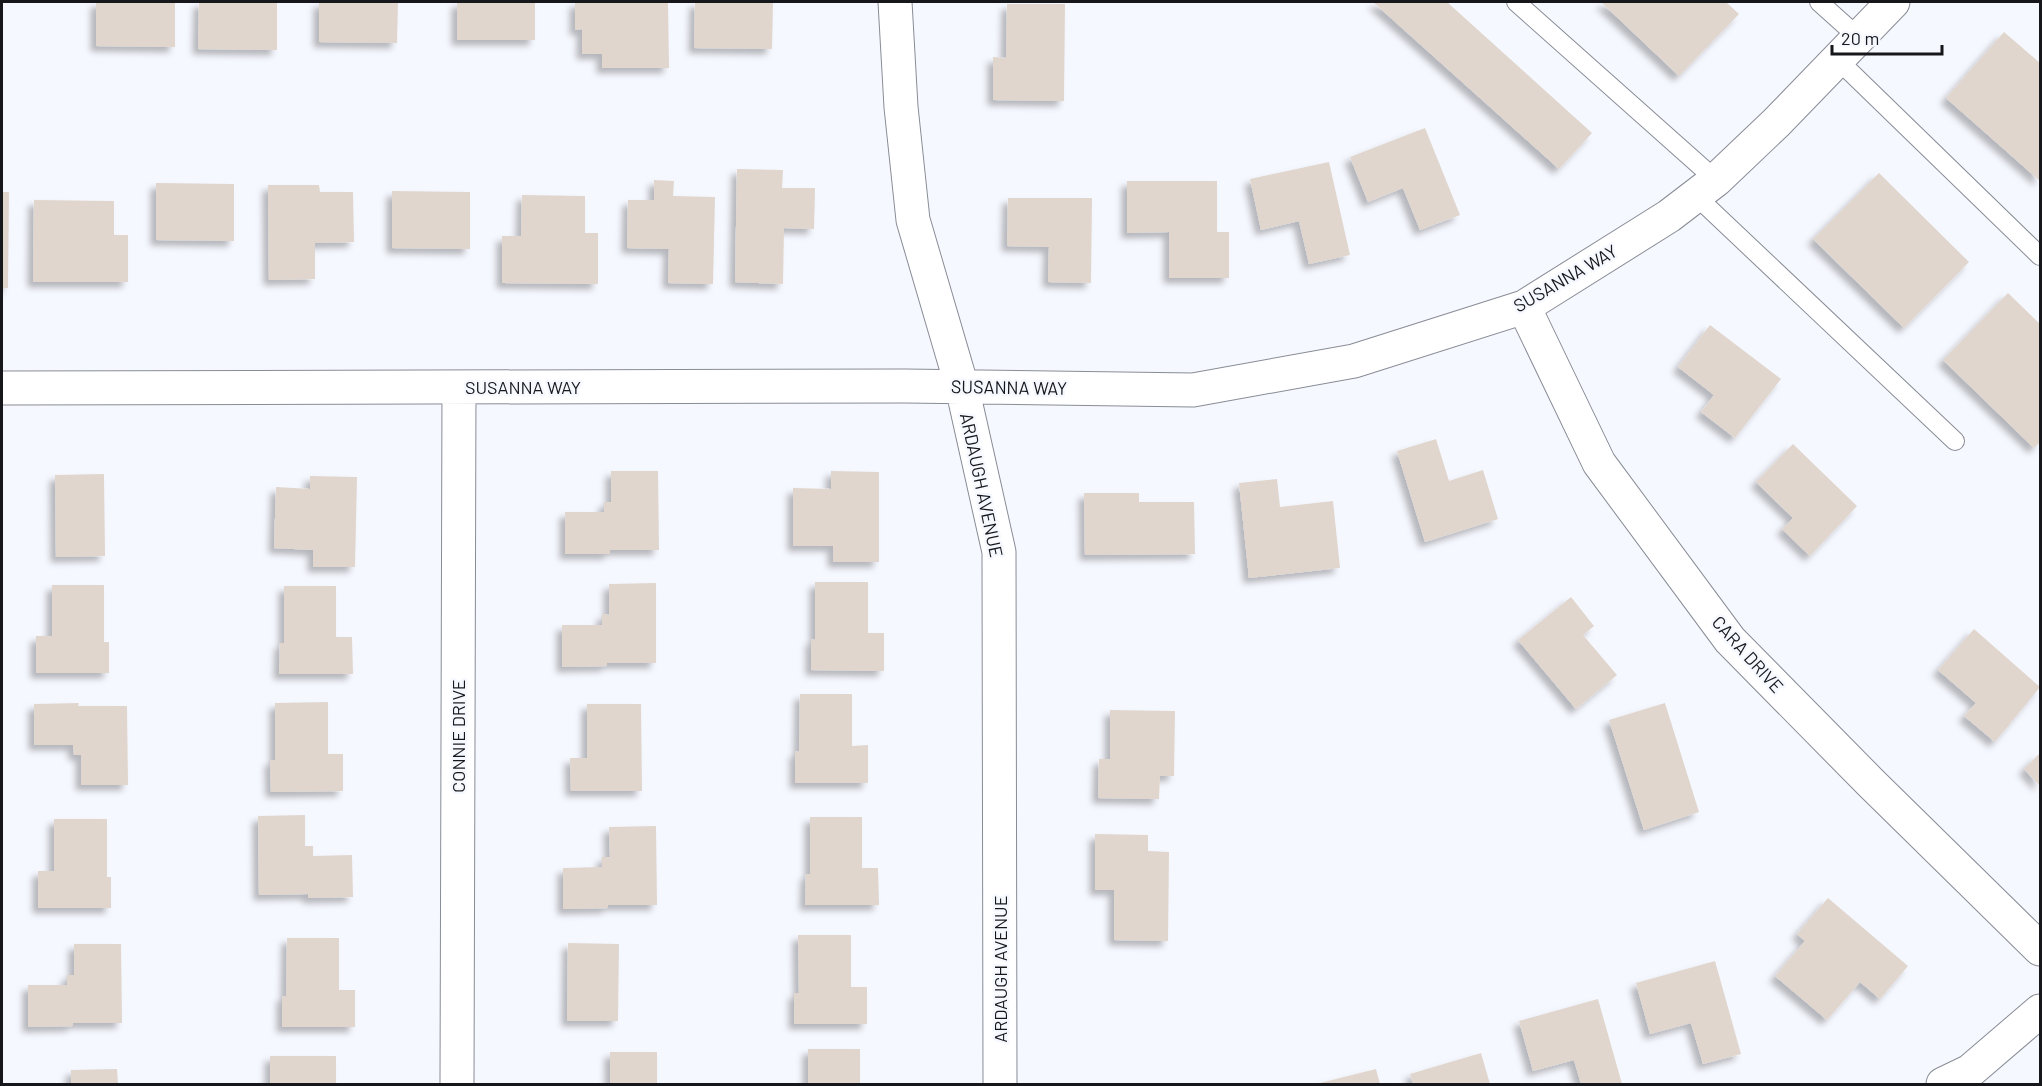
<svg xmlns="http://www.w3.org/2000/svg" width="2042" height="1086" viewBox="0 0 2042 1086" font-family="Barlow,sans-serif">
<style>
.building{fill:#e0d6ce;filter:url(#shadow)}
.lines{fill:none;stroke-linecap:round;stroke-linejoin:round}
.lane-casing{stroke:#888c96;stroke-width:20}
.street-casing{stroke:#888c96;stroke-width:35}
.lane{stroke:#fff;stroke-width:18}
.street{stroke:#fff;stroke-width:33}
.labels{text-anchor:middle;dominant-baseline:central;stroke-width:5;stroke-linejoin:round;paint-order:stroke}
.street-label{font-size:18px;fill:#16171b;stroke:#f6f8ff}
</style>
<defs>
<filter id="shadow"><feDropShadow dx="-5.5" dy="5.5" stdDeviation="3" flood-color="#0004"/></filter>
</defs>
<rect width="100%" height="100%" fill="#f6f8ff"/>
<path class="building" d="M96 2H175V47L96 46Z
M199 2H277V50L198 49Z
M319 2H398L397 43 319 42Z
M457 2H535V40H457Z
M575 2H668L669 68H602V54H582V29L575 30Z
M695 2H773L772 49 694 48Z
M1373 2H1447L1592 133 1559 169Z
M1601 2H1726L1739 14 1679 76Z
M1007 4H1065L1064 101 993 100V57L1006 58Z
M2004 32 2040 63V181L1946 98Z
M1425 128 1460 215 1420 230 1403 188 1368 202 1350 157Z
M1329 162 1350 255 1309 264 1299 221 1261 230 1250 179Z
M737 169 783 170 782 188H815L814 229 784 228 783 284 735 282Z
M1879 173 1969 262 1904 328 1813 239Z
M654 180 674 181 673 196 715 197 713 284 668 283 669 249 627 248 628 200H654Z
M1127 181H1217V232H1229V278H1169V232L1127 233Z
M156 183 234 184V241L156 240Z
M268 185H319L320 192H353L354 242 315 243V279L269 280Z
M392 191 470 192V249L392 248Z
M2 192H9L8 288H2Z
M522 195 585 196V233H598V284L502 283V236H521Z
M1008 198H1092L1091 283 1048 282 1049 247 1007 246Z
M34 200 114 201V235H128V282H33Z
M2008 293 2040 324V442L2034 448 1943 360Z
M1710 325 1781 379 1735 438 1701 412 1714 395 1678 367Z
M1436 439 1449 481 1483 470 1498 519 1425 542 1397 451Z
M1793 444 1857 506 1810 556 1782 529 1793 518 1756 482Z
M611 471H658L659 550H610V554H565V512H604V502H611Z
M831 471 879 472V562H833V546H793V488L831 489Z
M104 474 105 556 56 557 55 475Z
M310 476 357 477 355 567H313V550L274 548 276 487 310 489Z
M1277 479 1280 507 1333 501 1340 568 1249 578 1239 483Z
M1084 493H1139V502H1194L1195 554 1085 555Z
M815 582H868V633H884V671L811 670V639L815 640Z
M656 583V663H607V666L562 667V625H602V614L609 615V584Z
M52 585H104V642H109V673H36V636H52Z
M284 586H336V637H352L353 674H279L280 643H284Z
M1571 597 1594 626 1583 635 1617 675 1576 709 1518 640Z
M1974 629 2040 687 1995 742 1964 716 1976 703 1938 670Z
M800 694H852V746L868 745V783H795V751L799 752Z
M328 702V754H343V791L271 792 270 760H275V703Z
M79 703 78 706H127L128 785H81V755H74L73 745H34V704Z
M1665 703 1699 812 1644 830 1609 720Z
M587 704H641L642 791H571L570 758H587Z
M1110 710 1175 711 1174 776H1160L1159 799 1098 798 1099 759H1110Z
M2040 753V786L2024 769Z
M305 815V846H313V856L352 855 353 897 308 898V894L259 895 258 816Z
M810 817H862V868H878L879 905H805L806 874H810Z
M54 819H107V877H111V908H38V871H54Z
M656 826 657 905H608V908L563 909V868L602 867V857H610L609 827Z
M1095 834 1148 835V851L1169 852 1168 941 1114 940V890H1095Z
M1828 898 1908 966 1880 999 1860 982 1827 1020 1775 976 1805 941 1797 934Z
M798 935H851V987H867V1024H794V993H799Z
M287 938H339V990H355V1027H282V996H286Z
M568 943 619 944 618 1021H567Z
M74 944H121L122 1023H73V1026L28 1027V985H67V975H74Z
M1715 961 1741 1054 1703 1064 1691 1023 1650 1034 1636 983Z
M1598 999 1622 1084H1581L1574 1060 1533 1071 1519 1021Z
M808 1049H860V1084H808Z
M610 1052H657V1084H610Z
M1481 1053 1490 1084H1413L1410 1074Z
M270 1056H336V1084H270Z
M117 1069 118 1084H71V1070Z
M1376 1069 1380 1084H1316Z"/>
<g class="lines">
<defs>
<path id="lane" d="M1516 2 1716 180
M1819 2 1858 37
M1837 59 2040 256
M1696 196 1955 441"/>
<path id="street" d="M895 2 901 107 913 220 962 387 999 552 1000 1084
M1524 307 1599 463 1730 640 1870 782 2040 949
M2 388 905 386 1193 390 1354 361 1524 307 1669 216 1716 180 1776 123 1893 2
M457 1084 459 387
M1943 1084 1970 1071 2040 1011"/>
</defs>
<use href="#lane" class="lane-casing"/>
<use href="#street" class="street-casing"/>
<use href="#lane" class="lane"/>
<use href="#street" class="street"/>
</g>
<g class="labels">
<g class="street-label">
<text transform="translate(1565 278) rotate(-30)">SUSANNA WAY</text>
<text x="523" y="387">SUSANNA WAY</text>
<text transform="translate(1009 387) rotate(1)">SUSANNA WAY</text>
<text transform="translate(982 485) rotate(78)">ARDAUGH AVENUE</text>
<text transform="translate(1748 654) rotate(48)">CARA DRIVE</text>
<text transform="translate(458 736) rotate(-90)">CONNIE DRIVE</text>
<text transform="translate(1000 969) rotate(-90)">ARDAUGH AVENUE</text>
</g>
</g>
<rect width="2042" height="1086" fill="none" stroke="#16171b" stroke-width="6"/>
<path d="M1832 45v9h110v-9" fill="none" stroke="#16171b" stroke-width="3"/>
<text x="1841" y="45" font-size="18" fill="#16171b" stroke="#f6f8ff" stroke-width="4.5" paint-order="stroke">20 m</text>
</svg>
